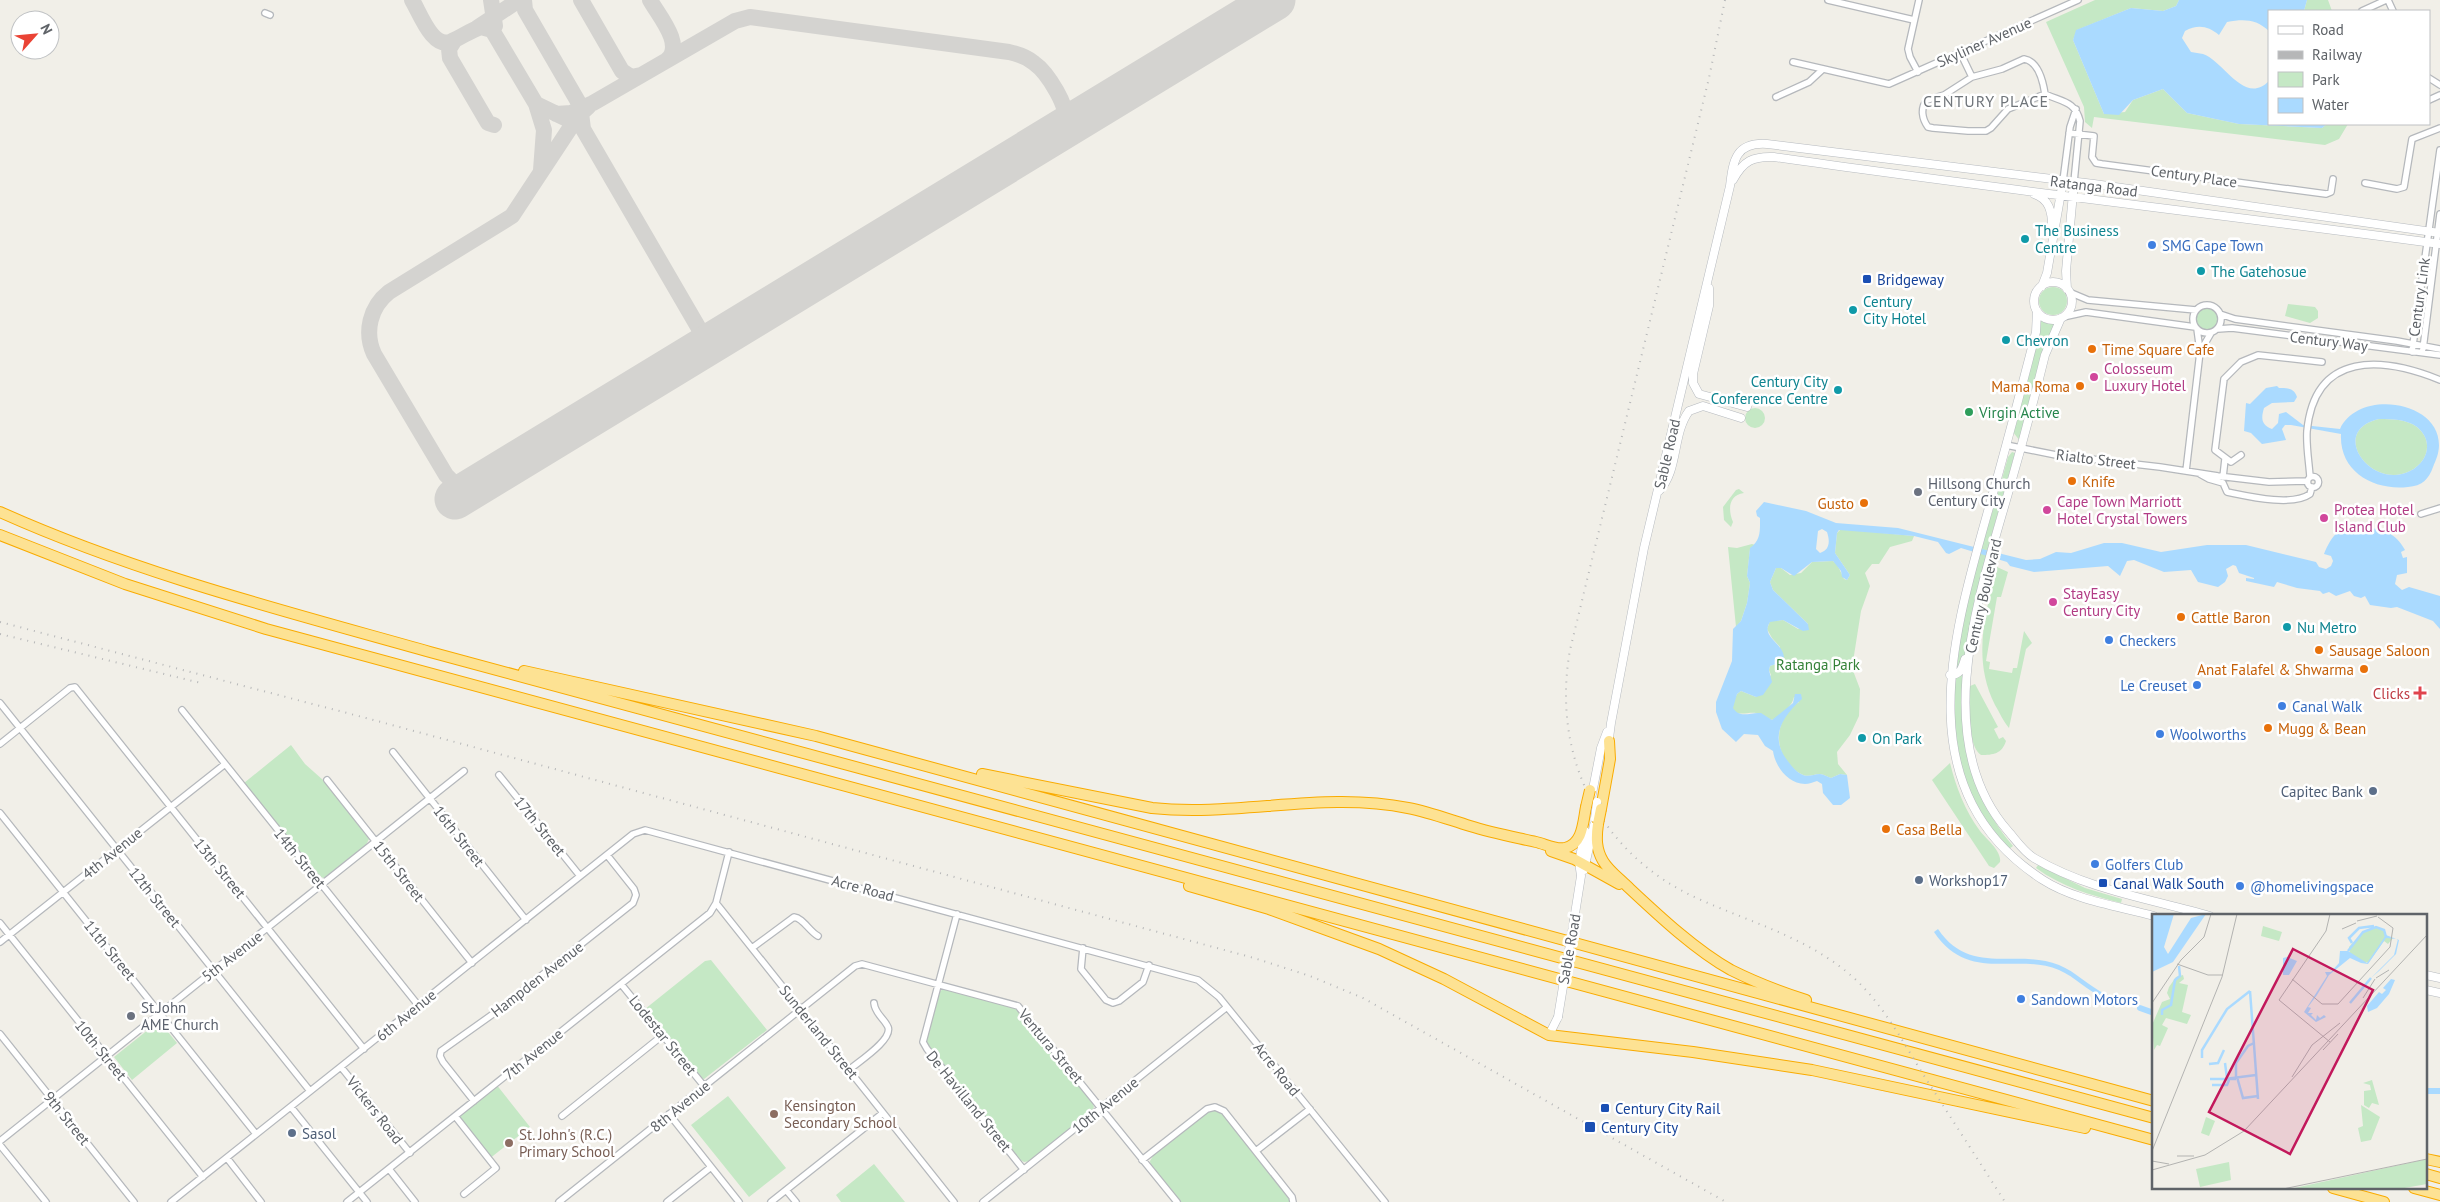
<svg xmlns="http://www.w3.org/2000/svg" width="2440" height="1202" viewBox="0 0 2440 1202" font-family="'PT Sans',sans-serif">
<style>
.green{fill:#c5e8c5}
.water{fill:#aadaff;fill-rule:evenodd}
.lines{fill:none;stroke-linecap:round;stroke-linejoin:round}
.canal{stroke:#aadaff;stroke-width:6}
.taxiway{stroke:#d4d3d0;stroke-width:16}
.runway{stroke:#d4d3d0;stroke-width:41}
.minor-casing{stroke:#b5b8bc;stroke-width:8}
.secondary-casing{stroke:#b6babf;stroke-width:9}
.motorway-casing{stroke:#f9ab00;stroke-width:12}
.minor{stroke:#fff;stroke-width:5.5}
.secondary{stroke:#fff;stroke-width:8}
.motorway{stroke:#fde293;stroke-width:10}
.rail{stroke:#b6b7b8;stroke-width:2;stroke-dasharray:1 6;stroke-linecap:butt}
.secondary-bridge-casing{stroke:#b6babf;stroke-width:9;stroke-linecap:butt}
.motorway-bridge-casing{stroke:#f9ab00;stroke-width:12;stroke-linecap:butt}
.secondary-bridge{stroke:#fff;stroke-width:8}
.motorway-bridge{stroke:#fde293;stroke-width:10}
.culture-dot{fill:#0f9aa8;stroke:#fff;stroke-width:2}
.shop-dot{fill:#3f7fe0;stroke:#fff;stroke-width:2}
.transit-dot{fill:#1a4fb4;stroke:#fff;stroke-width:2}
.food-dot{fill:#e8710a;stroke:#fff;stroke-width:2}
.hotel-dot{fill:#d1479c;stroke:#fff;stroke-width:2}
.leisure-dot{fill:#2e9e5b;stroke:#fff;stroke-width:2}
.worship-dot{fill:#6b7280;stroke:#fff;stroke-width:2}
.health-dot{fill:#e0444e;stroke:#fff;stroke-width:2}
.service-dot{fill:#5c6f8a;stroke:#fff;stroke-width:2}
.education-dot{fill:#8d6e63;stroke:#fff;stroke-width:2}
.labels{text-anchor:middle;dominant-baseline:central;stroke-width:5;stroke-linejoin:round;paint-order:stroke}
.street-label{font-size:15px;fill:#5f6368;stroke:#fff}
.culture-label{font-size:15px;fill:#0d838f;stroke:#fff;text-anchor:start}
.shop-label{font-size:15px;fill:#366cbe;stroke:#fff;text-anchor:start}
.transit-label{font-size:15px;fill:#164399;stroke:#fff;text-anchor:start}
.food-label{font-size:15px;fill:#c56008;stroke:#fff;text-anchor:start}
.hotel-label{font-size:15px;fill:#b23c85;stroke:#fff;text-anchor:start}
.leisure-label{font-size:15px;fill:#27864d;stroke:#fff;text-anchor:start}
.worship-label{font-size:15px;fill:#5b616d;stroke:#fff;text-anchor:start}
.park-label{font-size:15px;fill:#348238;stroke:#fff}
.health-label{font-size:15px;fill:#be3a42;stroke:#fff;text-anchor:end}
.service-label{font-size:15px;fill:#4e5e75;stroke:#fff;text-anchor:start}
.education-label{font-size:15px;fill:#785e54;stroke:#fff;text-anchor:start}
.neighbourhood-label{font-size:16px;letter-spacing:1px;fill:#70757a;stroke:#fff}
.inset-river{fill:none;stroke:#aadaff;stroke-width:2.5}
.inset-road{fill:none;stroke:#b3b3b1;stroke-width:1}
.view{fill:#c2185b;fill-opacity:0.15;stroke:#c2185b;stroke-width:2.5}
.inset-edge{fill:none;stroke:#5f6368;stroke-width:2.5}
</style>
<rect width="100%" height="100%" fill="#f1efe8"/>
<path class="green" d="M2095 0H2179L2176 6 2163 11 2131 8 2077 30 2073 40 2104 114 2125 112 2133 100 2163 89 2187 113 2239 124 2322 128 2327 124H2348L2339 139 2325 145 2094 117 2092 128 2085 122 2084 107 2046 22Z
M2307 0H2328L2332 11H2304Z
M2039 301a14 14 0 1 1 28 0a14 14 0 1 1-28 0Z
M2288 304 2315 307 2318 311V318L2310 323 2285 316Z
M2196 319a11 11 0 1 1 22 0a11 11 0 1 1-22 0Z
M2038 319 2046 323 2055 324 2044 348 2020 441 2013 432Z
M1745 418a10 10 0 1 1 20 0a10 10 0 1 1-20 0Z
M2379 419C2392 419 2406 419 2417 427 2434 441 2428 462 2410 471 2372 491 2327 431 2379 419Z
M2012 452 2015 453C1982 576 1918 736 2013 846L2009 849C1902 743 1976 579 2008 457Z
M1739 489 1744 493C1728 495 1728 510 1733 522L1731 527 1724 520 1723 507 1736 490Z
M1841 529 1914 536 1912 541 1890 547 1879 564H1872L1865 573 1870 586 1861 611 1852 668 1860 689 1859 716 1850 735 1837 752 1838 764 1847 775 1840 774 1831 778C1828 777 1823 774 1820 774 1813 774 1808 778 1801 774 1772 758 1772 719 1799 702L1794 697C1792 707 1780 716 1772 720 1767 718 1762 715 1756 713 1747 711 1723 722 1737 694L1741 691 1756 697 1771 675 1769 670 1770 666 1779 663 1780 647 1772 638 1767 629 1770 621 1783 620 1798 629 1808 624 1773 590 1770 582 1776 568H1781L1790 575 1801 573 1812 562 1833 561 1837 564 1844 579 1847 580 1850 575 1835 553 1837 533Z
M1752 544 1755 545 1750 549 1747 576 1750 583 1747 603 1741 621 1736 627 1728 547 1737 548Z
M1997 567 2008 572 2001 597H1997L1986 661 1990 662 1989 669 2012 673 2013 668H2017L2024 631 2032 643 2026 649 2009 728C2003 721 2000 713 1995 705 1972 659 1985 614 1997 567Z
M1975 684 1998 727 1994 729 1999 739 2003 737 2006 741C2002 754 1993 755 1981 755 1967 745 1968 701 1970 686Z
M291 745 305 764 323 780 369 839 366 845 324 878 320 877 244 783Z
M1950 763C1956 787 1965 811 1980 831 1986 839 2002 851 2000 862L1994 868 1989 866 1932 780Z
M2038 865 2085 888 2122 899 2121 903C2090 895 2062 887 2036 868Z
M711 960 767 1030 704 1079 701 1078 645 1009 705 961Z
M943 989H948L1017 1009 1092 1102 1094 1107 1091 1112 1030 1161 1024 1162 1019 1159 927 1044 926 1041 938 993Z
M159 1021 177 1043 132 1080 114 1057Z
M496 1084 530 1127 489 1159 455 1116Z
M728 1096 786 1168 749 1197 691 1125Z
M1215 1110 1221 1112 1288 1197 1290 1202H1179L1151 1167 1150 1161 1153 1156 1209 1111Z
M874 1164 905 1202H841L836 1195Z"/>
<path class="water" d="M2179 0H2307L2304 11H2269V31C2256 19 2244 19 2227 22L2219 35C2208 26 2198 24 2185 31L2182 38 2191 52C2195 53 2199 53 2203 54 2224 61 2244 106 2269 81V124H2327L2322 128 2239 124 2187 113 2163 89 2133 100 2119 115 2104 114 2073 40 2076 30 2131 8 2163 11 2176 6Z
M2277 386 2279 388C2288 388 2294 388 2297 397L2294 402 2272 403 2264 408C2261 418 2261 425 2272 429L2278 423 2279 414 2286 412 2303 425 2340 429C2358 389 2439 400 2439 445 2439 453 2436 460 2433 467 2429 479 2422 486 2408 487 2374 491 2339 472 2341 434L2291 425H2285L2282 429 2286 440 2262 444 2251 433 2244 431 2246 403 2250 404 2266 388ZM2379 419C2392 419 2406 419 2417 427 2434 441 2428 462 2410 471 2372 491 2327 431 2379 419Z
M1764 502 1806 511 1836 523 1898 528 2026 560 2040 559 2056 552 2071 553 2104 543H2122L2161 552 2207 545H2246L2316 562 2319 567 2326 569 2331 566 2333 561 2331 556 2324 554C2331 536 2342 523 2361 523L2364 527C2383 529 2396 533 2405 550L2401 552 2403 558 2407 557V573L2397 575 2395 584 2402 590 2409 587 2440 596V629L2433 621 2397 607 2391 608 2370 605 2365 596 2361 598 2354 596 2350 591 2336 596 2329 592 2323 594 2320 591 2297 588 2277 582 2274 587 2246 581V578L2254 579V578L2239 573 2236 566 2233 565 2226 569 2228 576 2225 582 2218 587 2198 582 2191 570 2164 572 2134 560 2127 561 2120 576 2108 566 2034 572 2010 566 2007 562 1961 548 1949 554 1946 553 1938 542 1914 536 1839 530 1837 533 1835 553 1850 575 1847 580 1842 577 1841 571 1833 561 1812 562 1794 576 1781 568H1776L1770 582 1773 590 1808 624 1809 630 1803 631 1783 620 1770 622C1760 637 1784 643 1784 658L1779 663 1770 666 1769 670 1772 682 1763 695 1756 697 1741 691 1737 694 1733 708C1740 719 1750 712 1761 713L1772 720 1793 703 1795 694H1801L1802 699C1783 716 1769 736 1787 760 1791 765 1795 771 1801 774 1808 778 1813 774 1820 774 1823 774 1828 777 1831 778L1840 774 1847 775 1850 798 1841 805H1833L1823 793 1822 784 1817 781C1813 782 1809 784 1805 784 1788 784 1775 766 1773 751L1765 746 1758 735 1744 734 1736 742 1722 729 1716 712V702L1732 661 1733 629 1741 621 1747 603 1750 583 1747 576 1750 548C1761 540 1760 531 1760 518L1757 516 1756 511ZM1822 529 1827 532C1830 541 1830 550 1820 553L1816 549 1818 531Z
M1938 929C1970 977 2017 948 2059 965 2076 972 2089 986 2105 994 2112 997 2120 998 2128 1000L2127 1005C2120 1003 2111 1002 2105 999 2088 991 2075 977 2059 970 2016 952 1969 984 1934 932Z"/>
<g class="lines">
<path class="canal" d="M2140 1008 2154 1013
M2426 1091H2440"/>
<path class="taxiway" d="M412 0C420 13 433 51 452 41 462 37 471 30 481 27L492 30 536 104 565 118
M491 0 495 26
M524 0 525 10 580 105 583 129 701 332V345L687 358
M581 0 622 71 631 77 641 75
M650 0C658 15 685 45 667 60
M477 28 519 0
M454 41 449 49 450 58 488 123 494 125
M536 104 544 130 541 170
M1065 107 1077 115 1093 111
M556 114 571 113 593 103 735 21 750 17 1009 52C1018 54 1027 57 1034 63 1047 72 1071 109 1065 124L1053 135
M699 329 709 337 726 334
M483 482C469 489 456 487 446 475L374 354C364 332 370 307 389 292L512 216 578 116 588 107"/>
<path class="runway" d="M455 499 1275 0"/>
<defs>
<path id="minor" d="M1828 0 1914 20
M2388 0 2393 11
M2362 11 2386 0
M265 13 270 15
M1960 52 1972 77
M2024 59C2038 61 2043 81 2045 94L2008 109 1991 128 1986 131H1968L1933 128 1928 127C1922 119 1920 108 1927 100L1944 95 1972 77 2002 69Z
M1793 62 1889 84 2078 0
M1918 72 1910 57 1908 49 1919 0
M2429 78 2440 85
M2045 94C2062 102 2075 101 2080 121L2074 182
M1776 97 1809 82 1822 70
M2429 100 2440 95
M2069 133 2094 136 2092 157 2096 163 2102 164 2326 194 2331 192 2333 179
M2063 181 2070 127 2076 109
M2365 183 2397 189 2404 187 2412 139 2440 128
M2069 292 2088 300 2196 310
M2193 319a14 14 0 1 1 28 0a14 14 0 1 1-28 0Z
M2220 314 2235 319 2397 341 2440 349
M2063 317 2086 312 2195 327
M2197 329 2200 351
M2218 329 2232 328 2440 355
M2423 349 2440 214
M2412 352 2440 150
M2006 445 2056 455 2160 467 2218 476 2269 482 2307 481
M2241 455 2231 462 2215 450 2224 379 2241 362 2258 355 2322 362
M2186 471 2200 352 2211 333
M2200 474 2209 479 2223 483 2227 492C2247 496 2292 507 2310 494L2312 487
M2307.5 482a5.5 5.5 0 1 1 11 0a5.5 5.5 0 1 1-11 0Z
M2223 477 2225 459
M2310 477C2309 462 2306 446 2307 431 2315 350 2383 357 2440 380
M2421 514 2440 508
M0 703 310 1091
M182 710 418 1005
M0 744 70 688 75 687 364 1049
M393 752 526 920
M499 775 580 876
M327 780 472 963
M0 813 256 1134
M729 852 716 903 954 1202
M957 914 923 1042 927 1049 1024 1170
M0 923 203 1177
M0 942 225 764
M752 948 794 917C803 918 809 931 818 936
M1083 948 1081 969 1106 1000 1113 1003 1119 1001 1143 982 1149 965
M621 984 704 1086
M0 1034 134 1202
M341 1067 410 1153
M849 1070C858 1062 893 1040 888 1027 884 1018 875 1014 874 1003
M474 1101 443 1062 440 1056 441 1051 493 1014 633 903 636 895 634 889 607 855
M291 1107 367 1202
M669 1114 739 1202
M455 1116 496 1168 464 1194
M562 1116 663 1035
M0 1141 464 771
M0 1145 46 1202
M1256 1151 1310 1109
M227 1158 261 1202
M1142 1160 1207 1109 1215 1107 1224 1111 1292 1197 1293 1202
M389 1169 415 1202
M786 1190 796 1202
M171 1202 633 834 645 830 1198 980 1219 997 1385 1202
M347 1202 710 913 716 903
M559 1202 855 966 862 964 1018 1006 1177 1202
M667 1202 711 1167
M771 1202 883 1113
M983 1202 1227 1007"/>
<path id="secondary" d="M1733 180C1743 161 1753 156 1774 157 1995 189 2218 214 2440 244
M2034 194C2049 199 2052 211 2052 226
M2034 301a19 19 0 1 1 38 0a19 19 0 1 1-38 0Z
M2042 286 2047 273 2063 181
M1709 288V306L1693 374V383L1699 394 1747 407
M2067 289 2066 271 2074 182
M2037 311 2036 332C2021 390 2006 447 1990 504 1953 635 1904 790 2043 880 2074 900 2118 906 2154 916
M2061 318 2045 355C2034 400 2022 445 2009 490 1980 592 1928 740 2008 831 2016 840 2024 852 2034 858 2088 890 2151 899 2210 916
M1659 491C1679 470 1672 434 1689 411L1703 406 1741 418
M1950 675C1961 675 1962 668 1965 659
M1608 746 1611 723 1644 548 1730 186C1733 160 1736 142 1767 144L2094 184 2440 233
M1592 794 1601 748 1607 732
M1584 870 1594 825
M1574 920 1581 876 1579 862 1585 831
M2426 975 2440 978
M2426 990 2440 993
M1549 1035 1558 1017"/>
<path id="motorway" d="M0 512C138 574 285 611 430 652L2154 1118
M0 535 125 584 266 629 2154 1140
M524 671 816 736 2154 1101
M982 774 1152 808C1238 817 1323 791 1408 808 1429 812 1450 820 1470 826 1492 833 1514 837 1536 842 1545 844 1556 850 1565 848 1583 844 1583 822 1586 807
M1601 809 1610 759 1609 741
M1598 824C1596 838 1596 849 1603 861 1609 871 1619 878 1627 886 1657 914 1695 950 1731 970 1755 982 1781 992 1806 1000
M1551 851 1574 859 1619 884
M1189 886 1269 909 1379 949 1444 979 1549 1035 1693 1052 1812 1070 2085 1128
M2426 1159 2440 1162
M2426 1174 2440 1178
M2333 1188 2384 1202
M2414 1188 2440 1195"/>
</defs>
<use href="#minor" class="minor-casing"/>
<use href="#secondary" class="secondary-casing"/>
<use href="#motorway" class="motorway-casing"/>
<use href="#minor" class="minor"/>
<use href="#secondary" class="secondary"/>
<use href="#motorway" class="motorway"/>
<path class="rail" d="M1725 0 1709 78 1570 650C1551 757 1600 856 1701 900 1755 924 1811 939 1855 979 1883 1005 1902 1040 1921 1071 1949 1115 1977 1158 2005 1202
M0 622 366 718 1254 958 1310 976 1363 998 1726 1202
M0 634 201 683"/>
<defs>
<path id="secondary-bridge" d="M1595 818 1597 802
M1558 1017 1574 920"/>
<path id="motorway-bridge" d="M1586 807 1590 790
M1598 824 1601 809"/>
</defs>
<use href="#secondary-bridge" class="secondary-bridge-casing"/>
<use href="#motorway-bridge" class="motorway-bridge-casing"/>
<use href="#secondary-bridge" class="secondary-bridge"/>
<use href="#motorway-bridge" class="motorway-bridge"/>
</g>
<g class="culture-dot">
<circle cx="2025" cy="239" r="5"/>
<circle cx="2201" cy="271" r="5"/>
<circle cx="1853" cy="310" r="5"/>
<circle cx="2006" cy="340" r="5"/>
<circle cx="1838" cy="390" r="5"/>
<circle cx="2287" cy="627" r="5"/>
<circle cx="1862" cy="738" r="5"/>
</g>
<g class="shop-dot">
<circle cx="2152" cy="245" r="5"/>
<circle cx="2109" cy="640" r="5"/>
<circle cx="2197" cy="685" r="5"/>
<circle cx="2282" cy="706" r="5"/>
<circle cx="2160" cy="734" r="5"/>
<circle cx="2095" cy="864" r="5"/>
<circle cx="2240" cy="886" r="5"/>
<circle cx="2021" cy="999" r="5"/>
</g>
<g class="transit-dot">
<rect x="1862" y="274" width="10" height="10" rx="2.5"/>
<rect x="2098" y="878" width="10" height="10" rx="2.5"/>
<rect x="1600" y="1103" width="10" height="10" rx="2.5"/>
<rect x="1584" y="1121" width="12" height="12" rx="2.5"/>
</g>
<g class="food-dot">
<circle cx="2092" cy="349" r="5"/>
<circle cx="2080" cy="386" r="5"/>
<circle cx="2072" cy="481" r="5"/>
<circle cx="1864" cy="503" r="5"/>
<circle cx="2181" cy="617" r="5"/>
<circle cx="2319" cy="650" r="5"/>
<circle cx="2364" cy="669" r="5"/>
<circle cx="2268" cy="728" r="5"/>
<circle cx="1886" cy="829" r="5"/>
</g>
<g class="hotel-dot">
<circle cx="2094" cy="377" r="5"/>
<circle cx="2047" cy="510" r="5"/>
<circle cx="2324" cy="518" r="5"/>
<circle cx="2053" cy="602" r="5"/>
</g>
<circle class="leisure-dot" cx="1969" cy="412" r="5"/>
<g class="worship-dot">
<circle cx="1918" cy="492" r="5"/>
<circle cx="131" cy="1016" r="5"/>
</g>
<path class="health-dot" d="M2417.5 685.5h5v5h5v5h-5v5h-5v-5h-5v-5h5z"/>
<g class="service-dot">
<circle cx="2373" cy="791" r="5"/>
<circle cx="1919" cy="880" r="5"/>
<circle cx="292" cy="1133" r="5"/>
</g>
<g class="education-dot">
<circle cx="774" cy="1114" r="5"/>
<circle cx="509" cy="1143" r="5"/>
</g>
<g class="labels">
<g class="street-label">
<text transform="translate(1984 42) rotate(-24)">Skyliner Avenue</text>
<text transform="translate(2194 176) rotate(8)">Century Place</text>
<text transform="translate(2094 186) rotate(7)">Ratanga Road</text>
<text transform="translate(2419 297) rotate(-82)">Century Link</text>
<text transform="translate(2329 341) rotate(7)">Century Way</text>
<text transform="translate(1667 454) rotate(-77)">Sable Road</text>
<text transform="translate(2096 459) rotate(7)">Rialto Street</text>
<text transform="translate(1983 596) rotate(-77)">Century Boulevard</text>
<text transform="translate(540 826) rotate(51)">17th Street</text>
<text transform="translate(459 836) rotate(52)">16th Street</text>
<text transform="translate(112 853) rotate(-39)">4th Avenue</text>
<text transform="translate(300 858) rotate(51)">14th Street</text>
<text transform="translate(220 868) rotate(51)">13th Street</text>
<text transform="translate(399 871) rotate(52)">15th Street</text>
<text transform="translate(863 888) rotate(15)">Acre Road</text>
<text transform="translate(155 897) rotate(51)">12th Street</text>
<text transform="translate(1569 949) rotate(-80)">Sable Road</text>
<text transform="translate(110 950) rotate(51)">11th Street</text>
<text transform="translate(232 956) rotate(-38)">5th Avenue</text>
<text transform="translate(537 979) rotate(-38)">Hampden Avenue</text>
<text transform="translate(406 1015) rotate(-39)">6th Avenue</text>
<text transform="translate(819 1032) rotate(51)">Sunderland Street</text>
<text transform="translate(663 1035) rotate(51)">Lodestar Street</text>
<text transform="translate(1051 1046) rotate(50)">Ventura Street</text>
<text transform="translate(101 1050) rotate(51)">10th Street</text>
<text transform="translate(533 1054) rotate(-39)">7th Avenue</text>
<text transform="translate(1277 1069) rotate(51)">Acre Road</text>
<text transform="translate(969 1101) rotate(51)">De Havilland Street</text>
<text transform="translate(1105 1105) rotate(-39)">10th Avenue</text>
<text transform="translate(680 1106) rotate(-39)">8th Avenue</text>
<text transform="translate(375 1110) rotate(52)">Vickers Road</text>
<text transform="translate(67 1118) rotate(51)">9th Street</text>
</g>
<g class="culture-label">
<text x="2035" y="230">The Business<tspan x="2035" dy="17">Centre</tspan></text>
<text x="2211" y="271">The Gatehosue</text>
<text x="1863" y="301">Century<tspan x="1863" dy="17">City Hotel</tspan></text>
<text x="2016" y="340">Chevron</text>
<text x="1828" y="381" text-anchor="end">Century City<tspan x="1828" dy="17">Conference Centre</tspan></text>
<text x="2297" y="627">Nu Metro</text>
<text x="1872" y="738">On Park</text>
</g>
<g class="shop-label">
<text x="2162" y="245">SMG Cape Town</text>
<text x="2119" y="640">Checkers</text>
<text x="2187" y="685" text-anchor="end">Le Creuset</text>
<text x="2292" y="706">Canal Walk</text>
<text x="2170" y="734">Woolworths</text>
<text x="2105" y="864">Golfers Club</text>
<text x="2250" y="886">@homelivingspace</text>
<text x="2031" y="999">Sandown Motors</text>
</g>
<g class="transit-label">
<text x="1877" y="279">Bridgeway</text>
<text x="2113" y="883">Canal Walk South</text>
<text x="1615" y="1108">Century City Rail</text>
<text x="1601" y="1127">Century City</text>
</g>
<g class="food-label">
<text x="2102" y="349">Time Square Cafe</text>
<text x="2070" y="386" text-anchor="end">Mama Roma</text>
<text x="2082" y="481">Knife</text>
<text x="1854" y="503" text-anchor="end">Gusto</text>
<text x="2191" y="617">Cattle Baron</text>
<text x="2329" y="650">Sausage Saloon</text>
<text x="2354" y="669" text-anchor="end">Anat Falafel &amp; Shwarma</text>
<text x="2278" y="728">Mugg &amp; Bean</text>
<text x="1896" y="829">Casa Bella</text>
</g>
<g class="hotel-label">
<text x="2104" y="368">Colosseum<tspan x="2104" dy="17">Luxury Hotel</tspan></text>
<text x="2057" y="501">Cape Town Marriott<tspan x="2057" dy="17">Hotel Crystal Towers</tspan></text>
<text x="2334" y="509">Protea Hotel<tspan x="2334" dy="17">Island Club</tspan></text>
<text x="2063" y="593">StayEasy<tspan x="2063" dy="17">Century City</tspan></text>
</g>
<g class="leisure-label">
<text x="1979" y="412">Virgin Active</text>
</g>
<g class="worship-label">
<text x="1928" y="483">Hillsong Church<tspan x="1928" dy="17">Century City</tspan></text>
<text x="141" y="1007">St.John<tspan x="141" dy="17">AME Church</tspan></text>
</g>
<g class="park-label">
<text x="1818" y="664">Ratanga Park</text>
</g>
<g class="health-label">
<text x="2410" y="693">Clicks</text>
</g>
<g class="service-label">
<text x="2363" y="791" text-anchor="end">Capitec Bank</text>
<text x="1929" y="880">Workshop17</text>
<text x="302" y="1133">Sasol</text>
</g>
<g class="education-label">
<text x="784" y="1105">Kensington<tspan x="784" dy="17">Secondary School</tspan></text>
<text x="519" y="1134">St. John's (R.C.)<tspan x="519" dy="17">Primary School</tspan></text>
</g>
<g class="neighbourhood-label">
<text x="1986" y="101">CENTURY PLACE</text>
</g>
</g>
<g transform="translate(2152 914)">
<rect width="275" height="275" fill="#f1efe8"/>
<path d="M111 12 130 18 127 27 109 22ZM224 13 232 17 234 24H241L236 30 232 27 217 48 210 49 198 40 197 33 211 18ZM31 61 32 65 27 69 36 71 30 98 39 101 35 110 14 104 10 111 16 114 8 132 5 131 2 136 0 111 10 88 18 85 15 79 17 73 24 63ZM220 166 227 191 220 189 217 194 212 191V177L219 176 218 171 211 169ZM209 191 228 203 219 226 209 228 206 214 211 212ZM54 203 63 207 57 222 49 219ZM275 245V270L247 275H138ZM77 248 79 266 48 273 44 255Z" fill="#c5e8c5"/>
<path d="M0 0H22L12 33 16 40 39 4 54 0 21 48 0 58ZM234 21 247 26 244 40 227 57 219 64 242 41 246 25 234 24 216 50 209 49 198 44 177 61 165 81 156 93 159 94 156 99H161L159 101 164 106 165 101 168 104 172 101 174 103 164 108 152 98 175 62 173 58H179L187 49 188 37H196L215 49ZM135 43 145 47 137 61H131V44ZM239 65 243 66 237 80 225 94 216 98 215 92 227 78 230 80 234 76 231 74Z" fill="#aadaff"/>
<path class="inset-river" d="M200 29 197 24 207 14 222 12M196 37 211 18 224 13 232 16 234 23M98 77 106 185M198 89 219 64M10 101V96L19 91 23 66 28 62 27 52M50 144V136L75 95 98 77M73 149 75 164M57 150 66 149 72 136M85 163 91 184 106 182M58 165H84M73 165 104 161M84 165V149L96 132 102 129M60 171H75L77 166"/>
<path class="inset-road" d="M205 7 225 2M190 15 204 9M25 50 56 61H71M224 64 237 56M140 65 170 90H186L238 33 241 14 226 3M211 84 223 65M0 89 29 46 52 23 59 0M178 128 127 86 174 17 178 0M171 136 186 120M140 163 160 131 188 109M0 237 70 63 85 0M25 242H42M0 247 17 250M0 256 53 241 92 217 275 21M131 275 275 245"/>
<path class="view" d="M141 35 221 76 138 240 57 198Z"/>
<rect width="275" height="275" class="inset-edge"/>
</g>
<rect x="2268" y="10" width="162" height="115" fill="#ffffff" stroke="#bfc1c3"/>
<rect x="2278" y="26" width="25" height="8" fill="#ffffff" stroke="#bfc1c3"/>
<text x="2312" y="35" font-size="15" fill="#5f6368">Road</text>
<rect x="2278" y="51" width="25" height="8" fill="#b6b7b8" stroke="#bfc1c3"/>
<text x="2312" y="60" font-size="15" fill="#5f6368">Railway</text>
<rect x="2278" y="72" width="25" height="15" fill="#c5e8c5" stroke="#bfc1c3"/>
<text x="2312" y="85" font-size="15" fill="#5f6368">Park</text>
<rect x="2278" y="98" width="25" height="15" fill="#aadaff" stroke="#bfc1c3"/>
<text x="2312" y="110" font-size="15" fill="#5f6368">Water</text>
<g transform="translate(35 35) rotate(63)"><circle r="24" fill="#ffffff" stroke="#bfc1c3"/>
<path d="M0-4L9 19L0 12L-9 19Z" fill="#ea4335"/>
<text y="-8" font-size="14" font-weight="bold" text-anchor="middle" fill="#5f6368">N</text>
</g>
</svg>
